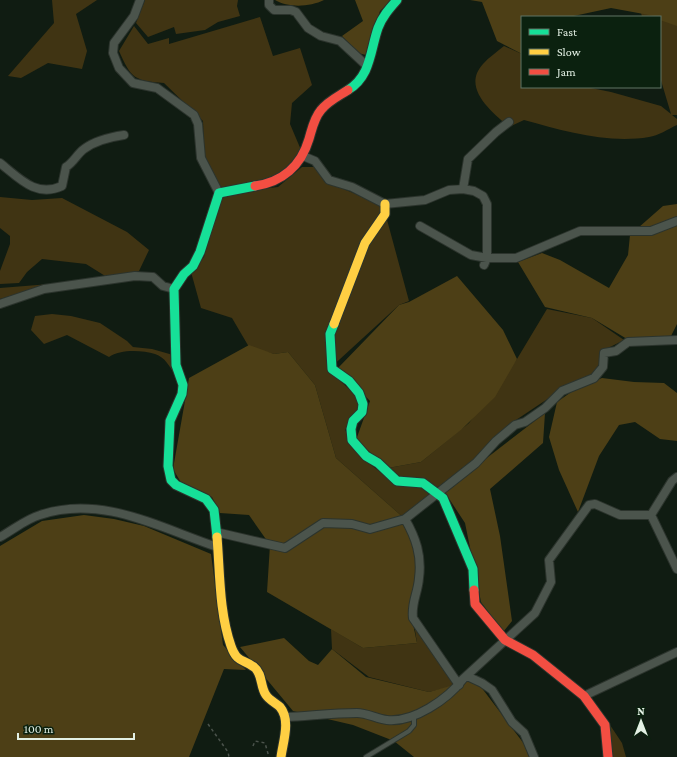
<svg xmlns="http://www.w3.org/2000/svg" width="677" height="757" viewBox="0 0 677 757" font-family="'Crimson Pro',serif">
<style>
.green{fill:#403413}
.forest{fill:#4d3f16}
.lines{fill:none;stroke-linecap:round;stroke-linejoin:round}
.lane-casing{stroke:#2c342d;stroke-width:6}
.street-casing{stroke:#2c342d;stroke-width:10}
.fast-casing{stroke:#2c342d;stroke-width:11}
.slow-casing{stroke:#2c342d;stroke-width:11}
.jam-casing{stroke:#2c342d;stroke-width:11}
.path{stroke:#4b534c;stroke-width:1.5;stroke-dasharray:3 3;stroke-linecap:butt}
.lane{stroke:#4b544c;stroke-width:4}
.street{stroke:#4b544c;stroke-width:8}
.fast{stroke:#16e098;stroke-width:9}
.slow{stroke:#ffcf43;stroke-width:9}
.jam{stroke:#f24e42;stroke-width:9}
</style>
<rect width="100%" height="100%" fill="#101c12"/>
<path class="green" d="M52 0H97L76 14 87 51 82 69 48 63 21 78 8 76 54 23Z
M145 0H238L237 6 240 16 218 22 205 30 176 34 174 27 148 37 136 23Z
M677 0V115H672L677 119V125C668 129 658 136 649 137 608 144 564 131 524 120L509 127C492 112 461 88 483 64 489 57 497 52 504 46L522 54V87H586L611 92 661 106 671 114 660 77V17H642L639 4Z
M260 17 273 56 300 48 312 85 292 103 290 124 301 150 284 174 268 182 221 188 204 155 203 121 164 83C134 81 131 78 119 51L134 26 148 44 169 38V44Z
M302 167H315L331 184 383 205 409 301 399 305 328 370 360 399 357 410 345 430 363 459 395 483 422 485 432 493 405 519 336 458 315 385 288 352 274 354 249 347 232 318 201 308 191 272 204 257 221 194 278 187Z
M0 197 32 200 62 198 127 232 149 250 139 271 110 279 86 264 42 259 27 272 19 283 0 284V271L10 244V236L0 228Z
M50 284 51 285 0 299V288Z
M547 309 592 318 624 340 600 352V367L593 374 567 386 513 422 472 461 437 488 399 478 388 468 421 462 469 423 517 359Z
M52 314 71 316 100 323 127 341 133 347 152 349 173 355 175 375C170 367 165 357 155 354 142 350 120 349 109 357L67 335 44 344 31 330 35 316Z
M413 618 459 685 429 692 369 677 332 649 331 629 363 648 417 643Z
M608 722 622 743 626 757H610Z"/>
<path class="forest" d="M275 0H324C310 7 288 8 275 0Z
M355 0H392L380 11 366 55 358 53 342 36 363 21Z
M470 0H677V26L660 20V17L611 8 569 17H522V54L497 41 482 2Z
M677 204V324L671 336 627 339 592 318 545 307 518 262 542 253 560 260 609 288 628 255 630 235 663 206Z
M457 276 503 330 517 359 495 397 461 430 421 462 388 468 356 440 370 401 338 368 399 305 409 302Z
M249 345 274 354 288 352 315 385 336 458 405 519 419 558 412 619 417 643 363 648 267 592 270 545 249 515 220 513 212 497 183 486 173 469 189 378Z
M602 378 634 382 664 383 677 393V441L660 439 635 422 619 425 599 456 578 512 559 470 549 437 557 402 577 388Z
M545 413 543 443 490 489 500 536 512 621 503 632 481 602 465 523 444 491Z
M84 515 114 519 144 526 211 554 223 645 246 670 224 669 189 757H0V546L42 521Z
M284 638 309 661 318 665 332 649 366 677 429 692 475 679 534 757H414L394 741 353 725 293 711 240 647Z"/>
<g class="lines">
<defs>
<path id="lane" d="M366 757 409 731 414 725V715"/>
<path id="street" d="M140 0 134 16 114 43 113 53 119 68 133 83 157 88 194 115 198 124 201 158 219 193
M269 0V5L274 10H291L296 12 308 28 321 36 340 41 367 66
M303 156 315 161 329 180 352 187 385 204 425 200 449 190 463 189 474 191 483 196 487 204V258L484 265
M0 163C19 178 36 198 62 186L66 167C74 162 77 154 84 149 96 140 110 137 124 135
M463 189 468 159 496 132 509 122
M420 226 471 255 487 258H516L580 231H651L677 221
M0 304 44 289 135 276 153 277 163 286 174 289
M651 515 677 569
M405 519C416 538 422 556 419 578 418 593 411 603 413 618L459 685
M216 532 285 548 323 523 352 524 370 529 405 519 476 463 496 441 515 425 525 422 545 408 562 391 594 378 603 367 604 353 616 351 628 342 677 340
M0 537C13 530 26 519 40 515 101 494 160 528 217 547
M467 676 482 683 492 690 512 722 524 733 534 757
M584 696 677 652
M286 717C309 716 333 713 357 713 367 713 377 719 387 720 413 723 448 699 463 679L535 613 551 582 549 560 589 505 595 504 620 515H651L672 481 677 477"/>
<path id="fast" d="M348 90C371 76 370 51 378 28 382 17 389 9 397 0
M334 324 330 334 332 369 349 381 359 393 363 404 362 412 353 421 351 429 352 440 366 456 378 463 397 481 423 483 443 498 473 569 474 590
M217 537 214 510 206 499 176 485 171 480 168 466 170 421 182 394 183 385 176 365 174 289 184 274 193 266 200 252 219 193 255 186"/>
<path id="slow" d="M334 324 365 243 385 214V204
M217 537C220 572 219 612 231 646 237 663 243 659 254 667 263 674 260 687 266 695 269 700 276 703 280 707 291 720 283 742 281 757"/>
<path id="jam" d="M255 186C282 182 301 166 309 139 312 129 314 118 321 110 328 101 339 96 348 90
M474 590 475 604 505 640 533 655 584 696 605 725 608 757"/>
</defs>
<use href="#lane" class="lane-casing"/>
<use href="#street" class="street-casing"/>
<use href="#fast" class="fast-casing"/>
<use href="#slow" class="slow-casing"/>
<use href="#jam" class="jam-casing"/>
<path class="path" d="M208 724 228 752 229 757
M253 746 255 741 265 743 269 757"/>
<use href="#lane" class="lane"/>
<use href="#street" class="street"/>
<use href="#fast" class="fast"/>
<use href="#slow" class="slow"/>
<use href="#jam" class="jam"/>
</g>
<rect x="521" y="16" width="140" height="72" fill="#0b210f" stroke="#617464"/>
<rect x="529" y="29" width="20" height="6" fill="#16e098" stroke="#617464"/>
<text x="557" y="36" font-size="12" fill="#e3f0e4">Fast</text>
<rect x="529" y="49" width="20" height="6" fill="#ffcf43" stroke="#617464"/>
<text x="557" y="56" font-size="12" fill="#e3f0e4">Slow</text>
<rect x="529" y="69" width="20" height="6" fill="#f24e42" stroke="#617464"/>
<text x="557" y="76" font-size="12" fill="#e3f0e4">Jam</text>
<g transform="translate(641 721)" stroke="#0b210f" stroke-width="3" paint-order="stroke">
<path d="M0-3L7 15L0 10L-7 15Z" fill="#e3f0e4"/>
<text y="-6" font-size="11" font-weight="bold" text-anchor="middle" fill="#e3f0e4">N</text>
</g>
<path d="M18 733v6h116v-6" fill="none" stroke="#e3f0e4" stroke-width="2"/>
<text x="24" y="733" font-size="12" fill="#e3f0e4" stroke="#0b210f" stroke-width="3" paint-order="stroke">100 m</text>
</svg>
